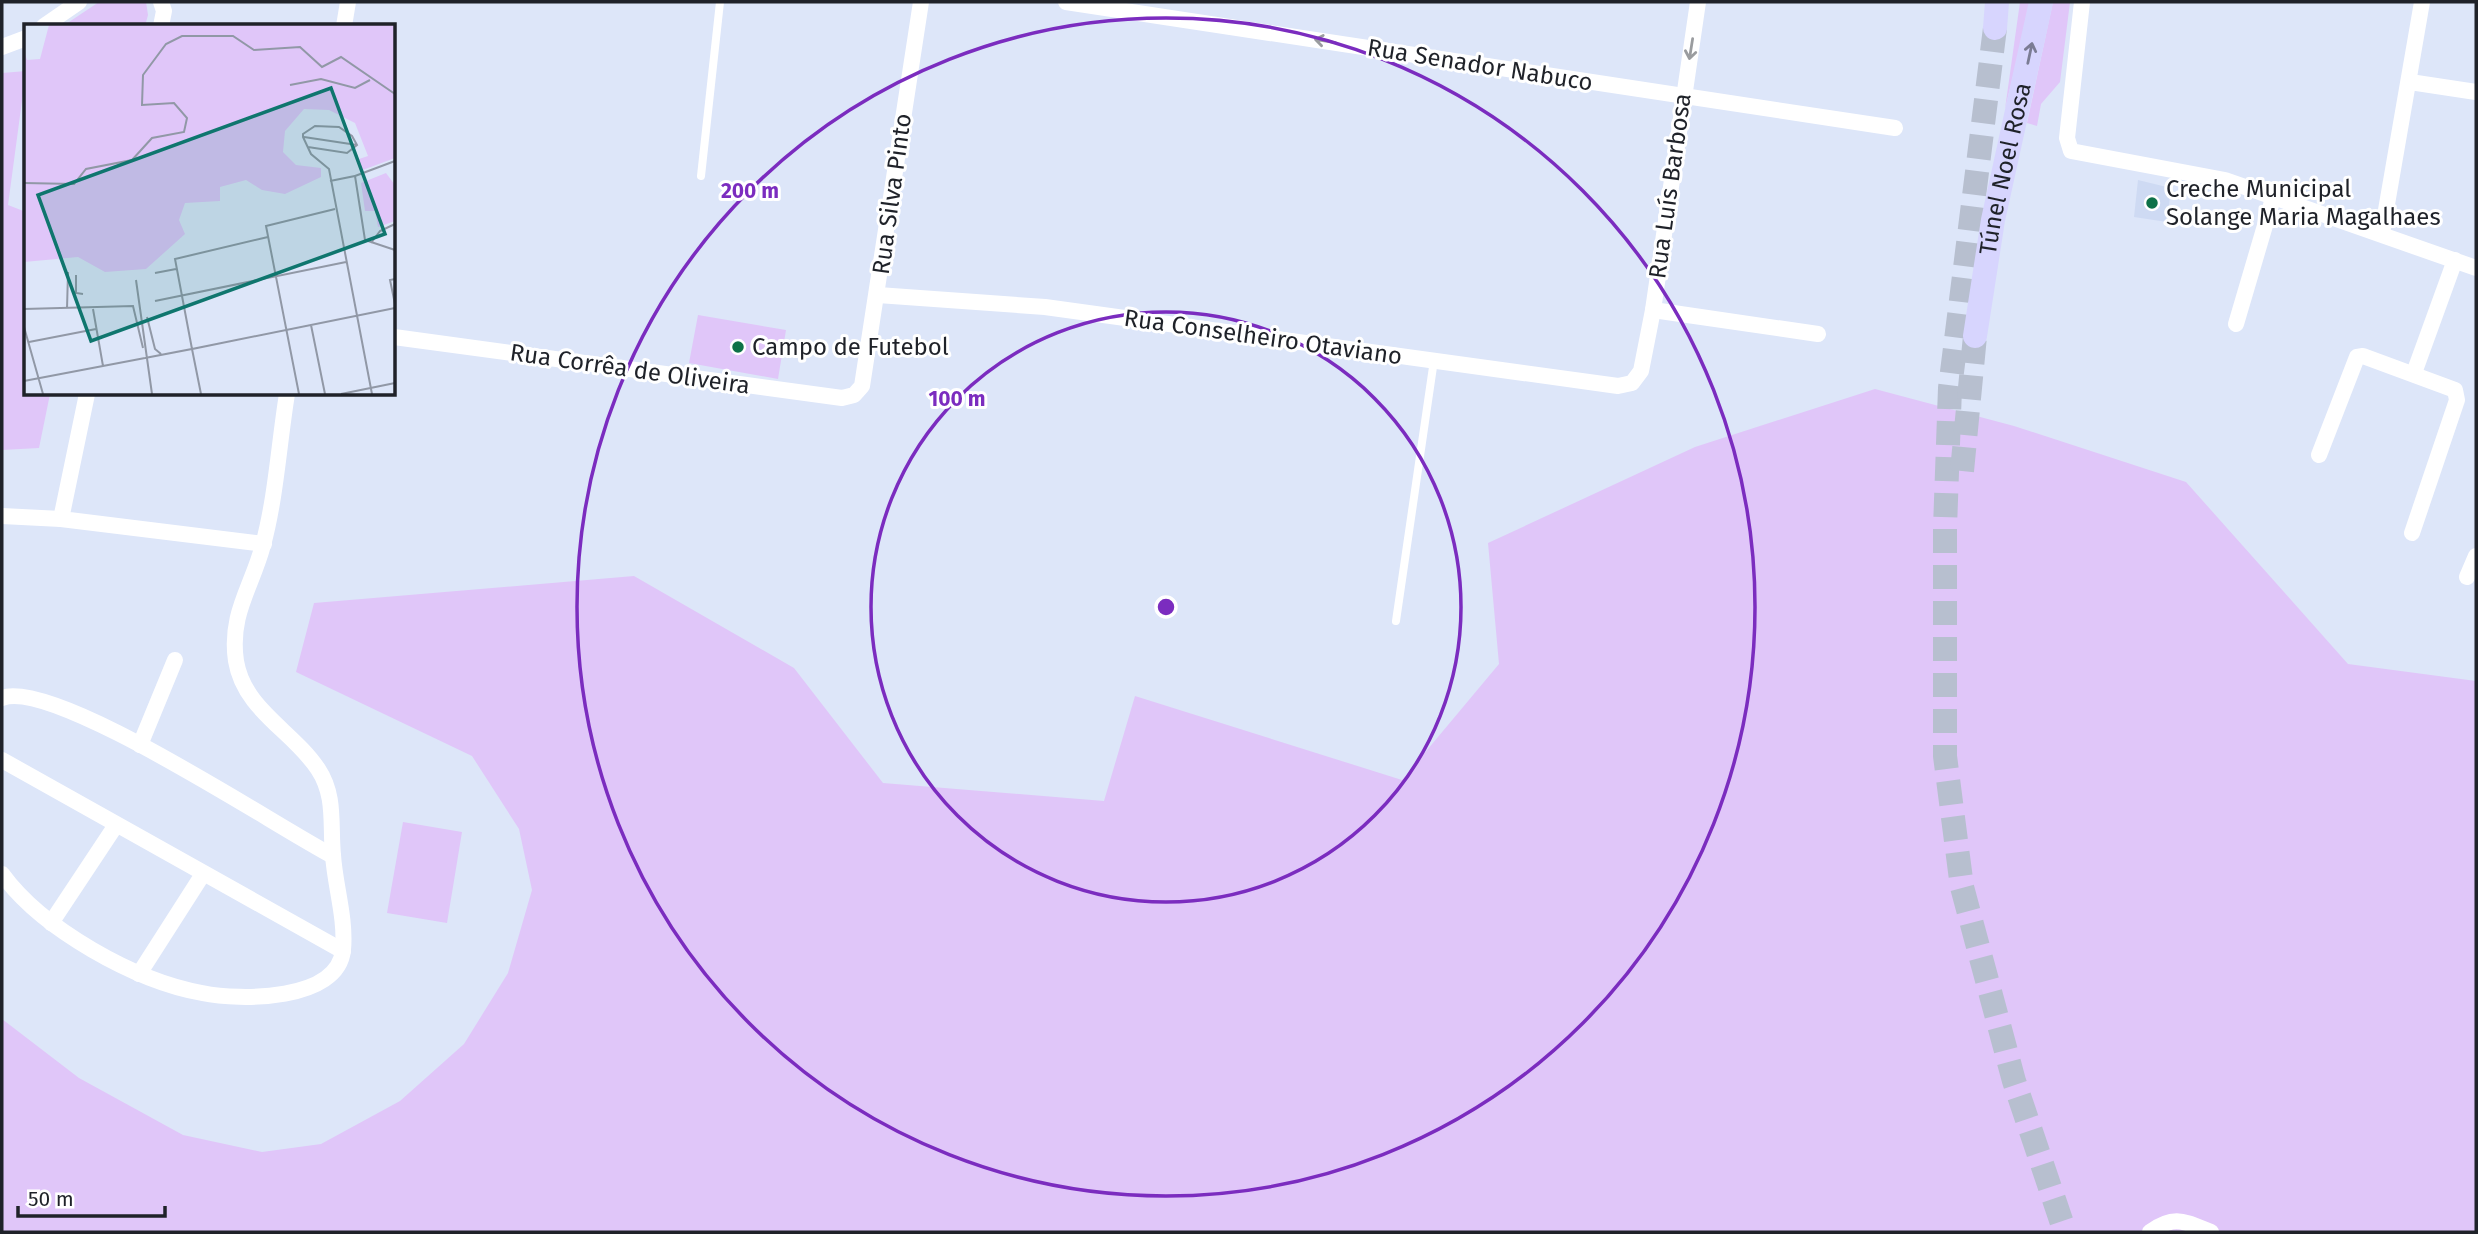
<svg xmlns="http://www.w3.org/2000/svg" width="2478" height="1234" font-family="'Fira Sans',sans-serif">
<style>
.built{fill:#cedaf3}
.green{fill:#e0c6f9}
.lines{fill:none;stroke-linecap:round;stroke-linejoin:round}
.primary-tunnel{stroke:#b7bfcf;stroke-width:24;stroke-dasharray:24 12;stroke-linecap:butt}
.lane{stroke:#fff;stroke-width:8}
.street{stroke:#fff;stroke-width:16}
.primary{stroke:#d7d5fe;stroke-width:24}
.oneway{stroke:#9a9c9f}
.oneway2{stroke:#7b7c94}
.ring{fill:none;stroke:#7b2cbf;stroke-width:3.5}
.poi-dot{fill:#0d7148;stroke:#fff;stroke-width:2.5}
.labels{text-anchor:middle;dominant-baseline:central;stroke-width:6;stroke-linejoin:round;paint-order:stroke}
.street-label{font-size:24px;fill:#1f2229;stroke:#fff}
.poi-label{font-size:24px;fill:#1f2229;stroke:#fff;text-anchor:start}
.inset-road{fill:none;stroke:#9198a6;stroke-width:2}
.view{fill:#0f766e;fill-opacity:0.15;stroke:#0f766e;stroke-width:3.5}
.inset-edge{fill:none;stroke:#1f2229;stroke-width:3.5}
.centre{fill:#7b2cbf;stroke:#fff;stroke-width:3.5}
.ring-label{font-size:21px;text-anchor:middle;font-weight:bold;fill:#7b2cbf;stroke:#fff;stroke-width:6;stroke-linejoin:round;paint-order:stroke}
</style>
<rect width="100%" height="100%" fill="#dde6f9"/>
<path class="built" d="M2138,180L2171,188L2167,222L2134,217Z"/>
<g class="green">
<path d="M99,2H146L148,15L145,26H63Z"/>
<path d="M2020,2H2031L2005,109Z"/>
<path d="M2053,2H2070L2060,82L2041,104L2037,126L2027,123Z"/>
<path d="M26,71L8,205L26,212V394H50L39,448L2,450V73Z"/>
<path d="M698,315L786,330L778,379L689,363Z"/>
<path d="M1875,389L2014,426L2186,482L2348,664L2476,681V1232H2V1019L79,1078L183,1135L262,1152L321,1144L400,1101L464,1044L508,973L532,890L519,829L472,756L296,672L314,603L634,576L794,668L883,783L1104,801L1135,696L1402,780L1499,664L1488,543L1695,447Z"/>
<path d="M403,822L462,832L447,923L387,913Z"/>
</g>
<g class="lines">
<g class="primary-tunnel">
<path d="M1995,28L1950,388L1945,528V756L1962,887L2014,1081L2065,1232"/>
<path d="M1962,471L1975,336"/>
</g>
<g class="lane">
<path d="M701,176L720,2"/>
<path d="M1396,621L1434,360"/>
</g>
<g class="street">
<path d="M161,2L164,11L161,26"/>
<path d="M1066,2L1895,128"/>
<path d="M2082,2L2067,138L2071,151L2225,180L2476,268"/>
<path d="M44,26L79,2"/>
<path d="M344,26L348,2"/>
<path d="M2,47L26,38"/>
<path d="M2410,82L2476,92"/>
<path d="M2382,233L2422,2"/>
<path d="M878,295L1045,307L1618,386L1632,383L1641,371L1653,310L1698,2"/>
<path d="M1653,310L1818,334"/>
<path d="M2236,324L2274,195"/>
<path d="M394,337L842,398L854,395L862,386L921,2"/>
<path d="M2414,373L2455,260"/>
<path d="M87,394L61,519L264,544"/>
<path d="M2319,455L2357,357L2363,356L2455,390L2457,400L2412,533"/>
<path d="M2,516L61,519"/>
<path d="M2467,577L2476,556"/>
<path d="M2,698C54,678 275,826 333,856"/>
<path d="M140,745L175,660"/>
<path d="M2,760L343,951"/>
<path d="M2,874C42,929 135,981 202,993C240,1001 338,1001 343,950C346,918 335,886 333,855C330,825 336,796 318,769C293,731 244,710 236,661C229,614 252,587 263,545C276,497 279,443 287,394"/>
<path d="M51,923L116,825"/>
<path d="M139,974L203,874"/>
<path d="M2150,1232C2175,1214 2185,1222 2211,1232"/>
</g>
<g class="primary">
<path d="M1995,28L1997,2"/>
<path id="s1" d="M1975,336L1993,220L2041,2"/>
</g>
</g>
<defs><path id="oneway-shaft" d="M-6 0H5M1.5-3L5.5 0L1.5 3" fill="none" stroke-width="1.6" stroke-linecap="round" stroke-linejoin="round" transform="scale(1.75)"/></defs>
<g class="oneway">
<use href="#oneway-shaft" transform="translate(1325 41) rotate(-171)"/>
<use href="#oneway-shaft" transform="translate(1691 49) rotate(99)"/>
</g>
<use class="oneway2" href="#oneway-shaft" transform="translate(2030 53) rotate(-78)"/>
<g class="ring">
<circle cx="1166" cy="607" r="295"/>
<circle cx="1166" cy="607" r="589"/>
</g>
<g class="poi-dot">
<circle cx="2152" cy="203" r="7"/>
<circle cx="738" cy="347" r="7"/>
</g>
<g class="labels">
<g class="street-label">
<text transform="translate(1480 65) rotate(9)">Rua Senador Nabuco</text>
<text stroke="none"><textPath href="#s1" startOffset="170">Túnel Noel Rosa</textPath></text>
<text transform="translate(1670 186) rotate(-82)">Rua Luís Barbosa</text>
<text transform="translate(892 194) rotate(-82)">Rua Silva Pinto</text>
<text transform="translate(1263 337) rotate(8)">Rua Conselheiro Otaviano</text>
<text transform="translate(630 369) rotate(8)">Rua Corrêa de Oliveira</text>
</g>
<g class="poi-label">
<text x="2166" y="189">Creche Municipal<tspan x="2166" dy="28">Solange Maria Magalhaes</tspan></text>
<text x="752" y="347">Campo de Futebol</text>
</g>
</g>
<g transform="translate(24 24)">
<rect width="371" height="371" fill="#dde6f9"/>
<path d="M25,1H371V134L336,147L335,135L344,132L331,99L305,86L280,85L261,107L259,128L272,141L297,144V153L261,170L238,166L222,156L196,163V177L161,179L155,196L161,210L122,245L81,248L54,233L0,238V27L3,36L16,35ZM362,149L371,161V197L354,203L351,187H341L337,159Z" fill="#e0c6f9"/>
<path class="inset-road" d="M266,61L297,55L331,64L346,56M280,113L333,121M284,123L323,129L333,121L328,112L315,103L291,102L279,110V113L287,130L305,145L348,370M331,152L371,137M306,157L331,152L341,216L371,226M0,159L50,160L62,145L108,136L128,114L160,108L163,94L150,79L118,81L119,51L142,20L158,12H209L230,26L276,23L298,43L317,33L371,70M244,213L151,235L168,325L371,284M347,219L356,207L371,200M131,249L152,245M52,251V269L59,270M371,255L366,256L371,280M112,256L128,370M131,277L322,238M0,285L109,282L119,324M43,285L44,248M69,285L79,342M123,293L131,325L137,330M287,301L301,370M0,303L19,370M5,318L72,305M121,334L168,325L177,370M0,357L121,334M275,370L242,202L311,185M317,370L371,359"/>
<path class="view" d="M307,64L361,210L67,317L14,171Z"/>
<rect width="371" height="371" class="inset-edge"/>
</g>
<circle cx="1166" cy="607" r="10" class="centre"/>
<g class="ring-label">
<text x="750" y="198">200 m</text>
<text x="957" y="406">100 m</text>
</g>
<rect width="2478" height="1234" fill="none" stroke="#1f2229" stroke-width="7"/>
<path d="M18 1206v10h147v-10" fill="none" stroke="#1f2229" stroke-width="3.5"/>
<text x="28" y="1206" font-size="21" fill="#1f2229" stroke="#ffffff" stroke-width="5" paint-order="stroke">50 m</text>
</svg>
